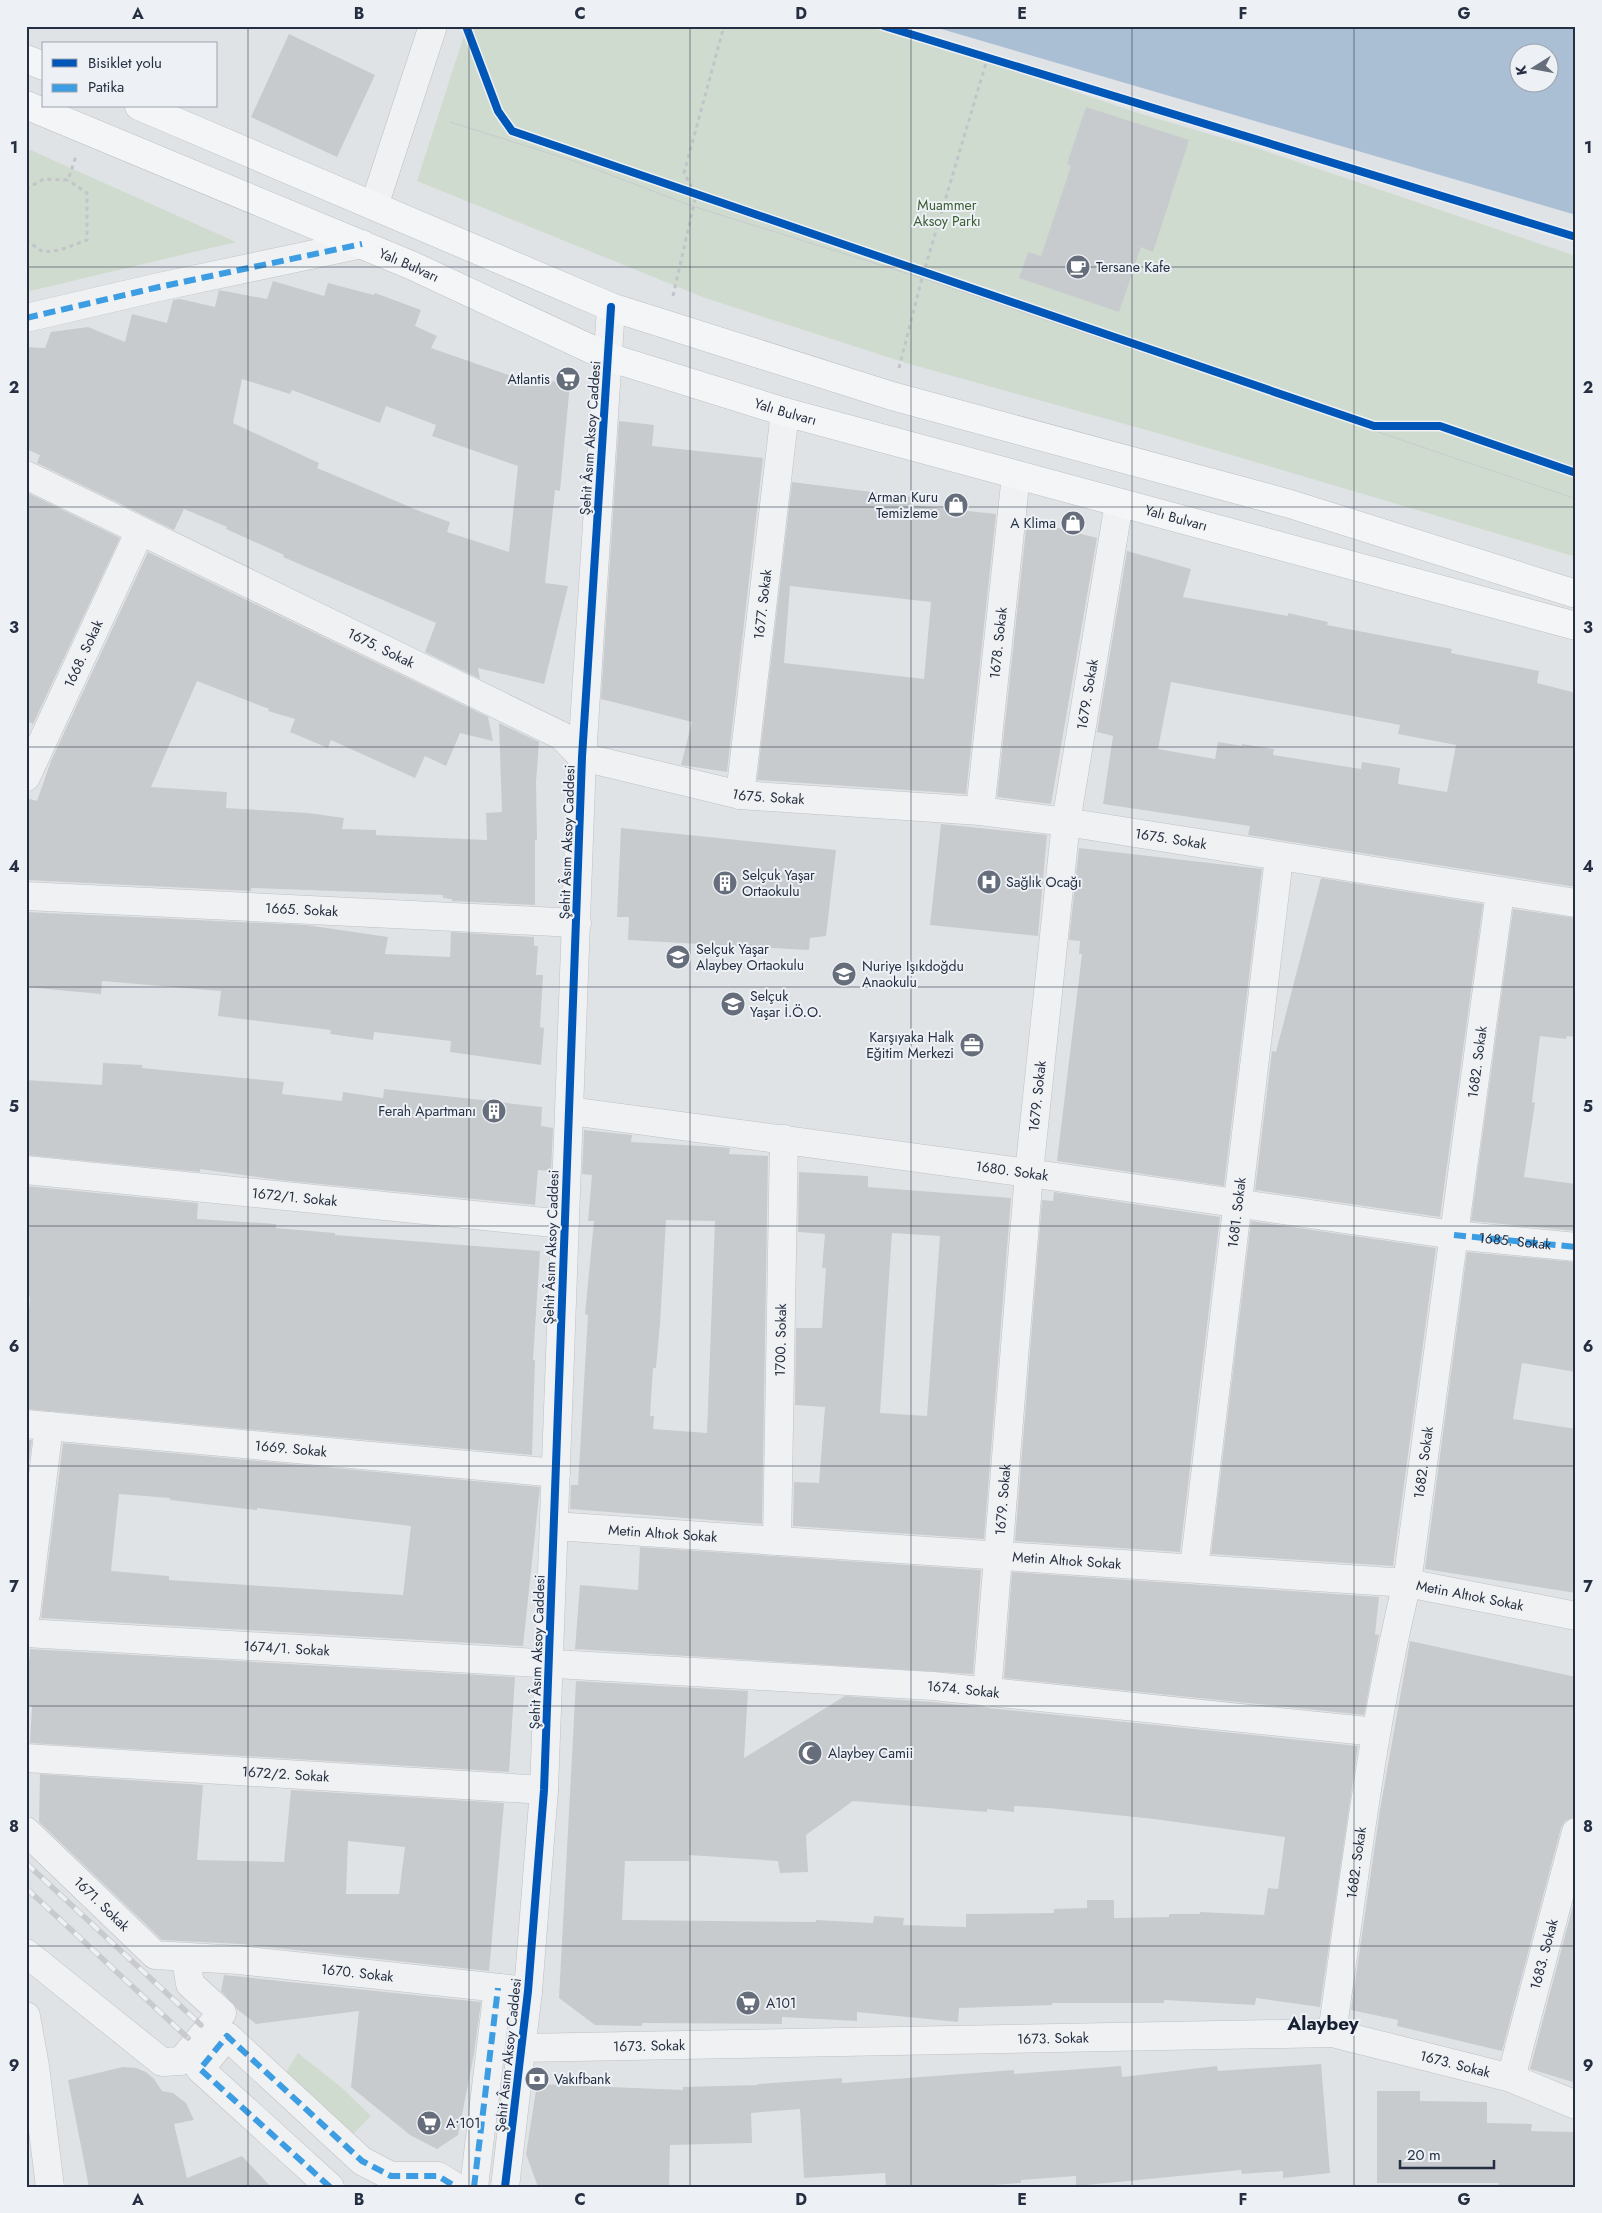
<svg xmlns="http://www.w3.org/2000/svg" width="1602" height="2213" font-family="Jost,sans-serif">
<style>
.green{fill:#d0dbcf}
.water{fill:#abbfd4;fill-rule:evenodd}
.building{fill:#c8cbce;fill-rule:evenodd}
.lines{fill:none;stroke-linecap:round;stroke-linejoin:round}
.minor-casing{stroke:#bec1c4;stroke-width:29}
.major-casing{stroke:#bcc0c4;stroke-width:29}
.path{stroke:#c2c4c9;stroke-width:3;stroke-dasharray:4 4;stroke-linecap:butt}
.minor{stroke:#eff1f3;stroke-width:28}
.major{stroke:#f4f5f6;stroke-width:28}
.tram{stroke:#c8cace;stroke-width:1}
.rail-casing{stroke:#c8cace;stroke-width:5.5}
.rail{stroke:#edf1f6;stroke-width:4;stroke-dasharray:11;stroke-linecap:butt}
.quiet{stroke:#3c9de3;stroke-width:6;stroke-dasharray:12 6;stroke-linecap:butt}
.cycleway-casing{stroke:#edf1f6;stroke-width:11}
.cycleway{stroke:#0057b8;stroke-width:8}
.grid{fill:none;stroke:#252f41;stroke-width:1;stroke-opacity:0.55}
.labels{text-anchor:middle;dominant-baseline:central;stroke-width:4;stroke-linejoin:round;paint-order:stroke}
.park-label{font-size:14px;fill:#3a5e31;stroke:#edf1f6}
.street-label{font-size:14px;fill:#252f41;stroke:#edf1f6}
.poi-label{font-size:14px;fill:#252f41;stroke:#edf1f6;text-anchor:start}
.district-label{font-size:19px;font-weight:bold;fill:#172031;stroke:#edf1f6}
.neatline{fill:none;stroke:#252f41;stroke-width:2}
.grid-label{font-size:16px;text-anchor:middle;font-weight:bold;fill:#252f41}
</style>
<rect width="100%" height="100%" fill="#e0e3e6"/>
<g class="green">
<path d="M467,26H867L1006,68L1135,112L1260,149L1576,256V557L1157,433L906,363L705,298L417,181Z"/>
<path d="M26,148L236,242L26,292Z"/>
<path d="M298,2053L342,2088L371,2116L351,2136L281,2081Z"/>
</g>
<path class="water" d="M931,26H1576V215ZM1520,52H1550V82H1520Z"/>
<g class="building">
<path d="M289,34L375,75L337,157L251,117Z"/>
<path d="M1086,107L1189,140L1153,252L1141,247L1119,312L1019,278L1028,252L1041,256L1071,166L1067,164Z"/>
<path d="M273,281L324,296L328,283L374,295L375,293L421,310L415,326L437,336L431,348L517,378L570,383L560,491L555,490L545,583L568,586L544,684L478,668L480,679L425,652L436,623L283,557L284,555L226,529L227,527L184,509L174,530L37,463L40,455L26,449V347L45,348L51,332L88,327L125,342L132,314L167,323L173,300L180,299L215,307L219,290L267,299ZM242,379L290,394L292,390L380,423L386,406L436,425L432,436L518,466L509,552L447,532L450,522L422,512L317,468L319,463L233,423Z"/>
<path d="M619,421L654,425L652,446L763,458L727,772L681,765L692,722L601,699Z"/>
<path d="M792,482L912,497V505L996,514L966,794L757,780ZM790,586L931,602L924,679L784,663Z"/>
<path d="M26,492L120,538L33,724L26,720Z"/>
<path d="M1027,520L1097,538L1051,804L997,797Z"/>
<path d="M1127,551L1191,569L1183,597L1288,616V613L1328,622L1327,625L1452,649L1451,653L1539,671L1537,683L1576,693V887L1248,835L1250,826L1103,804L1113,736L1097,732ZM1171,682L1400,725L1398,734L1456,745L1447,792L1398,784L1400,768L1362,762L1361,769L1273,755L1274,749L1242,744V746L1218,742L1215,759L1158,749Z"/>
<path d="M148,552L488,717L493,741L460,733L446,766L425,756L415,778L331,740L328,748L290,732L295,719L268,711L269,709L197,681L151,787L227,792L226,808L308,813L344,818L342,829L376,830V835L487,840L486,813L502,812L499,723L539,742L536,782L537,840H535V905L452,901V899L443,898V895L251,888V891L26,880V798L37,801L51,761Z"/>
<path d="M941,824L1047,835L1038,936L930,925Z"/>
<path d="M621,828L836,850L826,936L810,938L809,950L628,940L629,917H617Z"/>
<path d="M1079,848L1262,869L1224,1186L1057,1161L1082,954H1079L1080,941L1069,940Z"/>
<path d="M1321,878L1483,904L1440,1217L1255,1190L1272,1051L1276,1052Z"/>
<path d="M1513,909L1576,918V1037L1567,1036L1566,1039L1540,1036L1532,1102L1535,1103L1524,1177L1576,1184V1231L1471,1221Z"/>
<path d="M26,912L306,925L388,937L385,954L450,957L451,932L534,937V946H538L536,975H543L540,1027L544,1028L541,1065L450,1052L451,1041L374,1032L373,1040L330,1034L331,1030L218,1016L221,991L102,981L101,994L26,987Z"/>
<path d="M103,1063L142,1065V1068L284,1082L282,1094L342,1101L343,1092L383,1098L384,1089L542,1107L541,1126L553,1128L551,1171L538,1170L535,1205L279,1180L200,1169V1172L26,1155V1080L102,1085Z"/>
<path d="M584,1130L632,1135L631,1142L718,1147L730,1148L729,1154L768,1156L762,1524L570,1509L571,1485H578L588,1315L585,1314L594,1221H588L592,1175L582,1174ZM666,1220L715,1221L707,1433L653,1429L654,1416H650L653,1368H656L660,1324Z"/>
<path d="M799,1172L868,1176V1187L1011,1198L984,1539L793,1526L794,1482L819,1483L825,1407L795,1405L796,1328H822L826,1268H822L825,1234L798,1232ZM892,1233L940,1236L927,1416L880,1413Z"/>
<path d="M26,1186L198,1203L197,1219L276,1224V1228L335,1233V1235L540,1251L533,1360H535L532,1455L26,1409V1351L30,1297L26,1296Z"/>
<path d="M1054,1192L1220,1217L1180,1552L1015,1541L1042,1200L1053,1201Z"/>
<path d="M1251,1221L1436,1248L1393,1566L1211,1554Z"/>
<path d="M1467,1252L1576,1262V1372L1522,1363L1513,1419L1576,1429V1593L1425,1569Z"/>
<path d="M26,1440H32L26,1483Z"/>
<path d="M63,1443L540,1487L523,1646L41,1618ZM119,1494L170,1498V1500L257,1510V1508L411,1526L403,1595L169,1580V1576L111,1571Z"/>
<path d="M640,1547L981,1570L973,1674L575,1649L580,1585L638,1590Z"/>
<path d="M1012,1572L1379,1597L1375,1634L1379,1635L1364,1715L1004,1678Z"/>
<path d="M1410,1641L1576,1677V1817L1565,1821L1561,1828L1502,2051L1397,2026L1398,2020L1351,2010L1380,1810Z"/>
<path d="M30,1649L515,1677L509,1772L30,1743L32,1706L26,1705Z"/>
<path d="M576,1681L748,1691L744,1758L845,1696L932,1702L1358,1746L1320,2007L1256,1998L1255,2005L1164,2000V2003H1052V2005L959,2008L958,2022L857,2012V2021L782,2017V2024L642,2023V2026L595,2025L559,1998ZM853,1801L987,1812V1809L1014,1812V1806L1048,1808L1154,1819L1285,1837L1278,1889L1268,1888L1264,1915L1200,1912V1914H1169V1917L1114,1918V1900H1087V1908L1054,1909V1913L966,1914V1927L903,1925L904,1918L874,1916L873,1923L816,1920V1922L622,1920L625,1861H689V1855L778,1861L780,1873L808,1872L806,1835Z"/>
<path d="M40,1774L203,1785L197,1860L284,1862L291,1790L504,1803L489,1971L241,1944L162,1940L39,1822ZM348,1841L405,1847L399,1894H346Z"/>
<path d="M1576,1894V2083L1530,2069Z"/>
<path d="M224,1975L481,2002L474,2054L458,2135L437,2149L410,2135L351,2087L359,2011L256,2024L237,2009L221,1991Z"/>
<path d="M1321,2064L1330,2173L1283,2178V2171L1242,2174L1241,2170L1076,2186V2176L1021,2180V2183L961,2187H886L885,2173L804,2178L800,2109L751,2113L752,2143L670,2145L669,2187H538L526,2154L537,2084L683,2090V2087L758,2085V2084L842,2078V2083L1014,2070V2074L1121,2066L1122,2077L1217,2066L1218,2071Z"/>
<path d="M123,2067L136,2068L146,2072L154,2079L162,2091L173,2093L186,2103L194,2120L174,2124L187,2178L242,2156L271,2187H89L68,2080Z"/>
<path d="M1377,2091H1420V2101L1487,2102V2123L1532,2124L1531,2131L1576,2132V2187H1498L1499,2183H1377Z"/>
</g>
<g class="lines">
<defs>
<g id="minor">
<path d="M374,206L433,26"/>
<path d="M26,318L159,287L362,244"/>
<path id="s1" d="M26,475L562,736L582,757L740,795L980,811L1066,822L1576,903"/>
<path id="s2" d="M26,777L140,531"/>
<path id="s3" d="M740,795L785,412"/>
<path id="s4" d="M980,811L1016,475"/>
<path id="s5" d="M26,896L577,923"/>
<path id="s6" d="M570,1111L1029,1173L1454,1235L1576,1247"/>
<path id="s7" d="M26,1170L564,1224"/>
<path id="s8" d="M26,1424L556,1473"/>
<path id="s9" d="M554,1526L1407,1583L1576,1616"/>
<path id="s10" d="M777,1541L784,1139"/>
<path id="s11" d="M1194,1568L1279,858"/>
<path d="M26,1614L49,1426"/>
<path id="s12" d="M26,1633L933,1686L1376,1732"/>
<path id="s13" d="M987,1693L1029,1173L1066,822L1119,503"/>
<path id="s14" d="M26,1758L544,1790"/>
<path id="s15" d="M26,1831L155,1955L239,1960L528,1991"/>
<path d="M26,1953L162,2062L181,2061L222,2013L190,1984L186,1959"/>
<path d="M26,2016L35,2066L50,2187"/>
<path id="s16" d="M1332,2033C1354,1883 1371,1731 1407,1583L1500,892"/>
<path id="s17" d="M521,2048L1332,2033L1511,2078L1576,2105"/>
<path id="s18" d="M1511,2078L1576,1832"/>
<path d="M330,2187L200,2069L227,2036L362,2161L391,2176H438L456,2187"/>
<path d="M474,2187L498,1988"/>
<path d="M505,2187L528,1991L544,1790L582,757L611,307"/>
</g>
<g id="major">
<path d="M26,59L44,66"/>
<path id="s19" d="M26,105L413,266L608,357L785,412L1576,626"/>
<path d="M139,106L611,307L892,396L1290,504L1576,594"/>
</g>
</defs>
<use href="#minor" class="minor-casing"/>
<use href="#major" class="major-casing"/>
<g class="path">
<path d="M884,26L1576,237"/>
<path d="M26,189L44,179L68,180L76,156"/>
<path d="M26,240L43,252L60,250L87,240V193L68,180"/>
<path d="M673,296L696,195L684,173L724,26"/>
<path d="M899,368L922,278L988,56"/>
</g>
<use href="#minor" class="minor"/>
<use href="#major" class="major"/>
<path class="tram" d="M450,122L574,161L692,206L922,278L1576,499"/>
<defs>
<g id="rail">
<path d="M26,1863L201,2025"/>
<path d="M26,1888L188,2038"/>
</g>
</defs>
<use href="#rail" class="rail-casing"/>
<use href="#rail" class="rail"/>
<g class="quiet">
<path d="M26,318L159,287L362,244"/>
<path d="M1454,1235L1576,1247"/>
<path d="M330,2187L200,2069L227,2036L362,2161L391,2176H438L456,2187"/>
<path d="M474,2187L498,1988"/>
</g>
<defs>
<g id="cycleway">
<path d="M466,26L498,111L512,131L1374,426H1440L1576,473"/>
<path d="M884,26L1576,237"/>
<path d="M505,2187L528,1991L544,1790L582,757L611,307"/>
</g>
</defs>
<use href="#cycleway" class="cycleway-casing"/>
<use href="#cycleway" class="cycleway"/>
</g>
<path class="grid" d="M248,26V2187M469,26V2187M690,26V2187M911,26V2187M1132,26V2187M1354,26V2187M26,267H1576M26,507H1576M26,747H1576M26,987H1576M26,1226H1576M26,1466H1576M26,1706H1576M26,1946H1576"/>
<defs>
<symbol id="cafe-disc" viewBox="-11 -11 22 22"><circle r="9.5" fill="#666e7b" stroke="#edf1f6"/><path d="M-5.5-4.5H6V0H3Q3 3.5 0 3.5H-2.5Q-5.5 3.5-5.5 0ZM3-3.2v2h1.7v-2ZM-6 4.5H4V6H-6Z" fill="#fff"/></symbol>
<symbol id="supermarket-disc" viewBox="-11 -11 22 22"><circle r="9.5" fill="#666e7b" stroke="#edf1f6"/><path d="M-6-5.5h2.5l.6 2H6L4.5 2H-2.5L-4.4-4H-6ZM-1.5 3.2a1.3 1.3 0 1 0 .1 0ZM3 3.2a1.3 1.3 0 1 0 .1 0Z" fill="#fff"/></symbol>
<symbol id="shop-disc" viewBox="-11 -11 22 22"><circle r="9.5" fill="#666e7b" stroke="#edf1f6"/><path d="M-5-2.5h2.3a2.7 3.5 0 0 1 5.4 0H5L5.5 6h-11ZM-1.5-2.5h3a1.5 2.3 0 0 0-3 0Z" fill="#fff"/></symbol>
<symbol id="hospital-disc" viewBox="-11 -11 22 22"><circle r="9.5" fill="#666e7b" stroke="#edf1f6"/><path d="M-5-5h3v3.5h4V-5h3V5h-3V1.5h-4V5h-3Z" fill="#fff"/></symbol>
<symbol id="building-disc" viewBox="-11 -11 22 22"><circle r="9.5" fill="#666e7b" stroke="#edf1f6"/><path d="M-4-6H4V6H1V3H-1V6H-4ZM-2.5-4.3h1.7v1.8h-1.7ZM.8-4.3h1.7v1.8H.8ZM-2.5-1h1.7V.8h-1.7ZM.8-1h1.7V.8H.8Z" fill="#fff"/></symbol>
<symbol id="school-disc" viewBox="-11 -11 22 22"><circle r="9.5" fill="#666e7b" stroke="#edf1f6"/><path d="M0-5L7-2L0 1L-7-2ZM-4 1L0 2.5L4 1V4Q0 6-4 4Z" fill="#fff"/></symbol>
<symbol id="office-disc" viewBox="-11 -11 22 22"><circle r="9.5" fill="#666e7b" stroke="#edf1f6"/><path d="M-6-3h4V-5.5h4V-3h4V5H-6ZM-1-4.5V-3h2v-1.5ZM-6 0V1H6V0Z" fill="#fff"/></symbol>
<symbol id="mosque-disc" viewBox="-11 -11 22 22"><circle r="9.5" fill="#666e7b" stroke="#edf1f6"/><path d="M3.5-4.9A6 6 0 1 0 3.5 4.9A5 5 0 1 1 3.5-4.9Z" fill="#fff"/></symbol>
<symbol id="bank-disc" viewBox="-11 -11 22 22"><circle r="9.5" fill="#666e7b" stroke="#edf1f6"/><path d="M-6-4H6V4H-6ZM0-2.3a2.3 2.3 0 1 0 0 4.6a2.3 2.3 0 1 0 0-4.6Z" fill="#fff"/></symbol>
</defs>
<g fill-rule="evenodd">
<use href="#cafe-disc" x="1064" y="253" width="28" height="28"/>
<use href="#supermarket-disc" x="554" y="365" width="28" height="28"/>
<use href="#shop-disc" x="942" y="491" width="28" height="28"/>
<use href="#shop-disc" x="1059" y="509" width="28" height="28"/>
<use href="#hospital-disc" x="975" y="868" width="28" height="28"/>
<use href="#building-disc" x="711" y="869" width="28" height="28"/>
<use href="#school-disc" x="664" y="943" width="28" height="28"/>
<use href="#school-disc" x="830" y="960" width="28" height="28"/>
<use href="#school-disc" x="719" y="990" width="28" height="28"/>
<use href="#office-disc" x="958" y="1031" width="28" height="28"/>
<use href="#building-disc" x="480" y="1097" width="28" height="28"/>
<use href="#mosque-disc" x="796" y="1739" width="28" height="28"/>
<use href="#supermarket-disc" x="734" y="1989" width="28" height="28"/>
<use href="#bank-disc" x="523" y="2065" width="28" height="28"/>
<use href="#supermarket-disc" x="415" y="2109" width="28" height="28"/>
</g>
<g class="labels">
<g class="park-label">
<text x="947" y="205">Muammer<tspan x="947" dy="16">Aksoy Parkı</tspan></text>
</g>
<g class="street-label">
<text stroke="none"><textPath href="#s19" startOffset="415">Yalı Bulvarı</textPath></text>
<text stroke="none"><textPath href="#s19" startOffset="820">Yalı Bulvarı</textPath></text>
<text transform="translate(590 438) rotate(-86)">Şehit Âsım Aksoy Caddesi</text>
<text stroke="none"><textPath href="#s19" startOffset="1225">Yalı Bulvarı</textPath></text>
<text stroke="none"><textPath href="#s3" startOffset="192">1677. Sokak</textPath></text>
<text stroke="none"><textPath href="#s4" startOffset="169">1678. Sokak</textPath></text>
<text stroke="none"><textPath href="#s1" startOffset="395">1675. Sokak</textPath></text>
<text stroke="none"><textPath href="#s2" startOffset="136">1668. Sokak</textPath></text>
<text stroke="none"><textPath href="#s13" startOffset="1004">1679. Sokak</textPath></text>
<text stroke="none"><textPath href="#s1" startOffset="816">1675. Sokak</textPath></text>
<text stroke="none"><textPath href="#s1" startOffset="1221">1675. Sokak</textPath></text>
<text transform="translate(567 842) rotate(-88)">Şehit Âsım Aksoy Caddesi</text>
<text stroke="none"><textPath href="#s5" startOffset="276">1665. Sokak</textPath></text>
<text stroke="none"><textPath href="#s16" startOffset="982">1682. Sokak</textPath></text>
<text stroke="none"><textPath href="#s13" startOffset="599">1679. Sokak</textPath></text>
<text stroke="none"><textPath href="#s6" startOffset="446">1680. Sokak</textPath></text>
<text stroke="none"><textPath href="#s7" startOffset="270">1672/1. Sokak</textPath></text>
<text stroke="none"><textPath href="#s11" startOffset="358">1681. Sokak</textPath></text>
<text stroke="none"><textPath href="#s6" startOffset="954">1685. Sokak</textPath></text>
<text transform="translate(551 1247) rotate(-88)">Şehit Âsım Aksoy Caddesi</text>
<text stroke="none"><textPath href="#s10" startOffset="201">1700. Sokak</textPath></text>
<text stroke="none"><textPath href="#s8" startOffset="266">1669. Sokak</textPath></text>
<text stroke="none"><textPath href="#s16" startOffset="578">1682. Sokak</textPath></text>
<text stroke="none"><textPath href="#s13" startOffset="194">1679. Sokak</textPath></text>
<text stroke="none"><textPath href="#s9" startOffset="109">Metin Altıok Sokak</textPath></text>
<text stroke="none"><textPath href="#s9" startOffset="514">Metin Altıok Sokak</textPath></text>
<text stroke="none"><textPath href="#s9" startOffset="919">Metin Altıok Sokak</textPath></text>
<text stroke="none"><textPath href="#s12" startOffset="261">1674/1. Sokak</textPath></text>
<text transform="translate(537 1652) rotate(-88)">Şehit Âsım Aksoy Caddesi</text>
<text stroke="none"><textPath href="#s12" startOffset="939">1674. Sokak</textPath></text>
<text stroke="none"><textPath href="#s14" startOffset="260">1672/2. Sokak</textPath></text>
<text stroke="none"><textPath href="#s16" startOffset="172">1682. Sokak</textPath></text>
<text stroke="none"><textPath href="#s15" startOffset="105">1671. Sokak</textPath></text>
<text stroke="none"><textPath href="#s18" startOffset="128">1683. Sokak</textPath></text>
<text stroke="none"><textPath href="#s15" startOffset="382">1670. Sokak</textPath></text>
<text stroke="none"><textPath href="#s17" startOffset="532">1673. Sokak</textPath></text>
<text stroke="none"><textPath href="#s17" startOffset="128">1673. Sokak</textPath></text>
<text transform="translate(508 2055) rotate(-84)">Şehit Âsım Aksoy Caddesi</text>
<text stroke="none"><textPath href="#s17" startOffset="938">1673. Sokak</textPath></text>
</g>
<g class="poi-label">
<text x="1096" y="267">Tersane Kafe</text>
<text x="550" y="379" text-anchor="end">Atlantis</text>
<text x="938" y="497" text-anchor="end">Arman Kuru<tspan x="938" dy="16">Temizleme</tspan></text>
<text x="1056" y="523" text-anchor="end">A Klima</text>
<text x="742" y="875">Selçuk Yaşar<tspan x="742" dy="16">Ortaokulu</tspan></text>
<text x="1006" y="882">Sağlık Ocağı</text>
<text x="696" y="949">Selçuk Yaşar<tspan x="696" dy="16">Alaybey Ortaokulu</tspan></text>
<text x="862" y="966">Nuriye Işıkdoğdu<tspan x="862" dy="16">Anaokulu</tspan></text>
<text x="750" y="996">Selçuk<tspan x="750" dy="16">Yaşar İ.Ö.O.</tspan></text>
<text x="954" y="1037" text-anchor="end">Karşıyaka Halk<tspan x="954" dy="16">Eğitim Merkezi</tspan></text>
<text x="476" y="1111" text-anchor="end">Ferah Apartmanı</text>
<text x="828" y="1753">Alaybey Camii</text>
<text x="766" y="2003">A101</text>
<text x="554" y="2079">Vakıfbank</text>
<text x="446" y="2123">A•101</text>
</g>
<g class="district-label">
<text x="1323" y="2023">Alaybey</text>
</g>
</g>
<rect width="1602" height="2213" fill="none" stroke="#edf1f6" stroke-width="55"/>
<rect x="42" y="42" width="175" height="65" fill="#edf1f6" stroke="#9da3ae"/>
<rect x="52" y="59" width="25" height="8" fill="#0057b8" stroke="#9da3ae"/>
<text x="88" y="68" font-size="15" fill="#252f41">Bisiklet yolu</text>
<rect x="52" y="84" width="25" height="8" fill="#3c9de3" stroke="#9da3ae"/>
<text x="88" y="92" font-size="15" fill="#252f41">Patika</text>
<g transform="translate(1534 68) rotate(259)"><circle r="24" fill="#edf1f6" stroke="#9da3ae"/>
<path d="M0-4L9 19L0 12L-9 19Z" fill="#666e7b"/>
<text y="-8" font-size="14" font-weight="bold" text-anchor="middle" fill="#252f41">K</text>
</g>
<path d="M1400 2160v8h94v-8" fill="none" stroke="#252f41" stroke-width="2.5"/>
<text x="1407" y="2160" font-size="15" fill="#252f41" stroke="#edf1f6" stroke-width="4" paint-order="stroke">20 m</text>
<rect x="28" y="28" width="1546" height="2158" class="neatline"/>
<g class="grid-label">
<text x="138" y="19">A</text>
<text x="359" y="19">B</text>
<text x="580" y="19">C</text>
<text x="801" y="19">D</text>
<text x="1022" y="19">E</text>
<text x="1243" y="19">F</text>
<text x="1464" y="19">G</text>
<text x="14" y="153">1</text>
<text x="1588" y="153">1</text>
<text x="14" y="393">2</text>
<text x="1588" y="393">2</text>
<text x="14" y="633">3</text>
<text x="1588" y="633">3</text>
<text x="14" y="872">4</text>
<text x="1588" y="872">4</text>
<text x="14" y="1112">5</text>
<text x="1588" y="1112">5</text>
<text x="14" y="1352">6</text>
<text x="1588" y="1352">6</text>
<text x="14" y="1592">7</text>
<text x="1588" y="1592">7</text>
<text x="14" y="1832">8</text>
<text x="1588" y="1832">8</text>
<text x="14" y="2071">9</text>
<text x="1588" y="2071">9</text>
<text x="138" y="2205">A</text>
<text x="359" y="2205">B</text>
<text x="580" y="2205">C</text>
<text x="801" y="2205">D</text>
<text x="1022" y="2205">E</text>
<text x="1243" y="2205">F</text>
<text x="1464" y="2205">G</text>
</g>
</svg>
